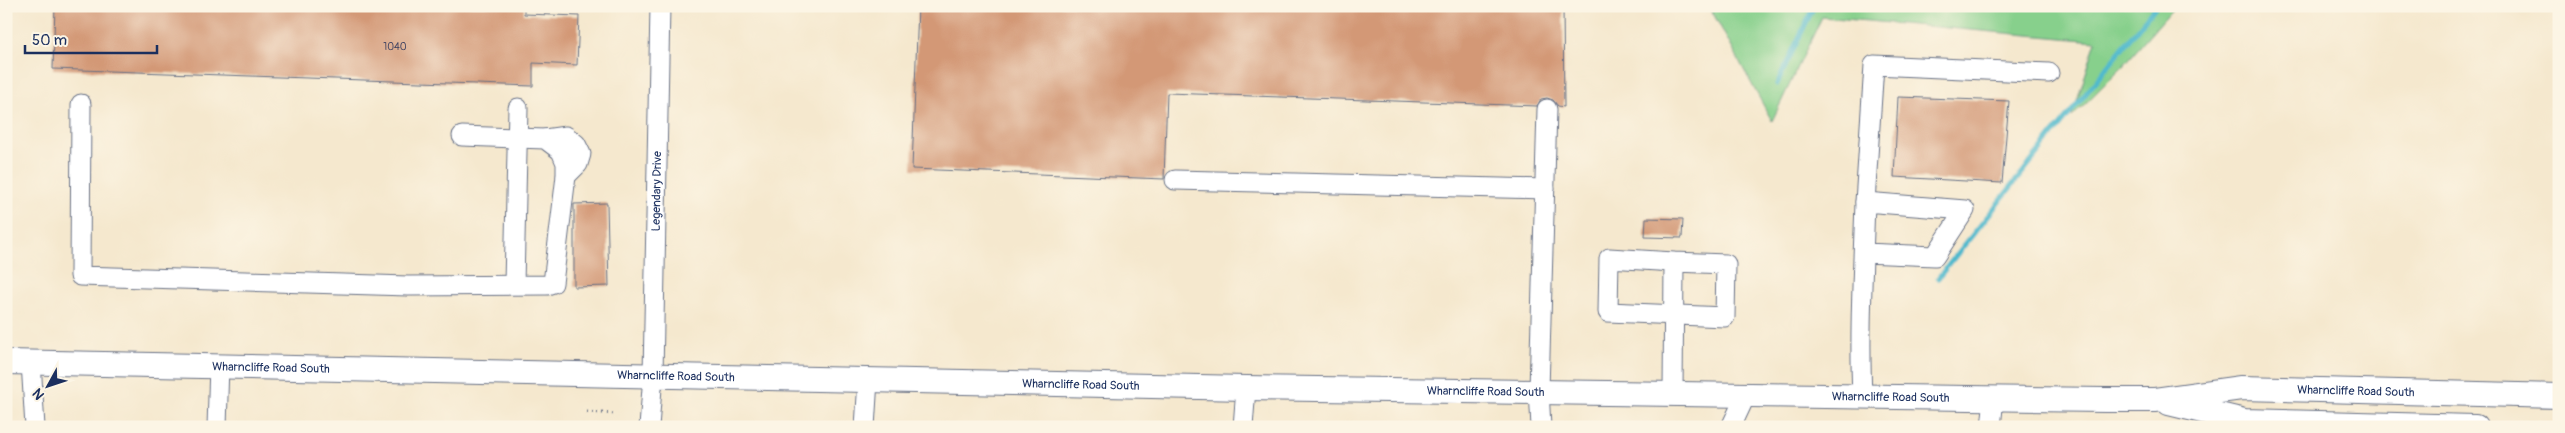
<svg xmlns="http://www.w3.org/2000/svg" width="2565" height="433" font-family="Pangolin,sans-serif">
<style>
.green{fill:#87d08c;stroke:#518075}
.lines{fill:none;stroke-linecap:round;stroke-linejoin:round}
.stream{stroke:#50b9cd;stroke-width:5}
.building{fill:#d39876}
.minor-casing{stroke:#677085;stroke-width:21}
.major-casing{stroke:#677085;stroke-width:26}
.path{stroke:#677085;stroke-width:3;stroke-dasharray:1 4;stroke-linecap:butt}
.minor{stroke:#fff;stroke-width:19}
.major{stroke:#fff;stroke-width:24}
.labels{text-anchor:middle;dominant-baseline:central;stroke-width:4;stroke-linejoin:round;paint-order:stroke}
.number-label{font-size:10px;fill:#494964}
.street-label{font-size:12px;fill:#1b2f5e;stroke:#fcf5e5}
</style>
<rect width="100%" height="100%" fill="#fcf5e5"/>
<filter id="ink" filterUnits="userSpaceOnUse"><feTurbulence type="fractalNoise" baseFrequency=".02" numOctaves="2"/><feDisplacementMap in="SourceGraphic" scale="10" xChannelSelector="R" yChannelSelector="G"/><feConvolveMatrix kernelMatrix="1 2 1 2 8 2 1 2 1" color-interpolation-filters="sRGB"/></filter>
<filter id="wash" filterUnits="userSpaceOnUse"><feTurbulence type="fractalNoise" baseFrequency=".0096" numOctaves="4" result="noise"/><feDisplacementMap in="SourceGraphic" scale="20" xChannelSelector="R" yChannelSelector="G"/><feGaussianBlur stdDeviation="1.12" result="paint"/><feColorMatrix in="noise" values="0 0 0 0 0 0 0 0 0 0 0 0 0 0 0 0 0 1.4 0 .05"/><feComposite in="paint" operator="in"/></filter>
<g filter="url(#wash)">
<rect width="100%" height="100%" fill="#f5e8ce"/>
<path class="green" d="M1709,6H2175L2123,66L2072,117L2096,41L1822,17L1772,121Z"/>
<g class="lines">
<g class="stream">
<path d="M1777,84L1814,6"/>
<path d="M1938,278L2156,6"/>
</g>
</g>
<g id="blocks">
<g class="building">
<path d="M55,6H524V14L579,16L577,65L533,63V86L53,69Z"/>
<path d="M918,6H1563L1564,107L1558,106L1553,100L1547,98L1541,99L1537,106L1167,93L1164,179L912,169Z"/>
<path d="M1898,97L2009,101L2002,183L1894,177Z"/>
<path d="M607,203L609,286L574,287V204Z"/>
<path d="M1646,218L1683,219L1682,238L1645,237Z"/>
</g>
</g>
</g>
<g filter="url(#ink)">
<use href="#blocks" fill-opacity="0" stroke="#677085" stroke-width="1"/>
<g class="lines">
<defs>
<g id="minor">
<path d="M81,104L80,276L408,286L547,285L553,283L566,176V163L561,151L545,139L462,136"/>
<path d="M545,139L566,136L576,144L581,154L578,164L566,176"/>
<path d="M1175,180L1545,189"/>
<path d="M1865,202L1874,65L2049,73"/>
<path d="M514,284L518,108"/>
<path d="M31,362L35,427"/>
<path d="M1673,392L1674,262L1609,258L1608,312L1725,317L1726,264L1674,262"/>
<path d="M1862,395C1859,331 1863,267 1865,202L1965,210L1935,256L1864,253"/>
<path d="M217,427L219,365"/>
<path id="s1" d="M649,427L653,375L660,6"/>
<path d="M865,427L868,380"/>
<path d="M1243,427L1246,388"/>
<path d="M1541,427L1539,390L1547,109"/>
<path d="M1731,427L1746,395"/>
<path d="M1991,427L1994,398"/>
</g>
<g id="major">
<path id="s2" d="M6,362L1246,388L2105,400H2155L2241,388L2559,396"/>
<path d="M2169,403L2244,421L2475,427"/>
</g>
</defs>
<use href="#minor" class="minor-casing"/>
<use href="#major" class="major-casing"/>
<path class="path" d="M587,412L615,414"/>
<use href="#minor" class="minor"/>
<use href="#major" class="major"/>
</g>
</g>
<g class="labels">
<g class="number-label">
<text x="395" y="47">1040</text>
</g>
<g class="street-label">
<text stroke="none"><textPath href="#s1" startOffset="236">Legendary Drive</textPath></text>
<text stroke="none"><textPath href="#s2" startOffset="265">Wharncliffe Road South</textPath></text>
<text stroke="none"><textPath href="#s2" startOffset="670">Wharncliffe Road South</textPath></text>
<text stroke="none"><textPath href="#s2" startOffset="1075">Wharncliffe Road South</textPath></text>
<text stroke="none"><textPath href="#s2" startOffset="1480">Wharncliffe Road South</textPath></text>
<text stroke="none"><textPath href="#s2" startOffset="2351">Wharncliffe Road South</textPath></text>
<text stroke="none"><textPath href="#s2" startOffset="1885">Wharncliffe Road South</textPath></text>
</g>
</g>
<rect width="2565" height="433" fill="none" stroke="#fcf5e5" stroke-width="25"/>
<g transform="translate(48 386) rotate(230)" stroke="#fcf5e5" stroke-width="4" paint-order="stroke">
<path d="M0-4L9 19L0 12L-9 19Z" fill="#1b2f5e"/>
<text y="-8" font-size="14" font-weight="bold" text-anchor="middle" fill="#1b2f5e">N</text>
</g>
<path d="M25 45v8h132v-8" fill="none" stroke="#1b2f5e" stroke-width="2.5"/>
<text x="32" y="45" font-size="15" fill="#1b2f5e" stroke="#fcf5e5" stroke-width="4" paint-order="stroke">50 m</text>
</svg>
